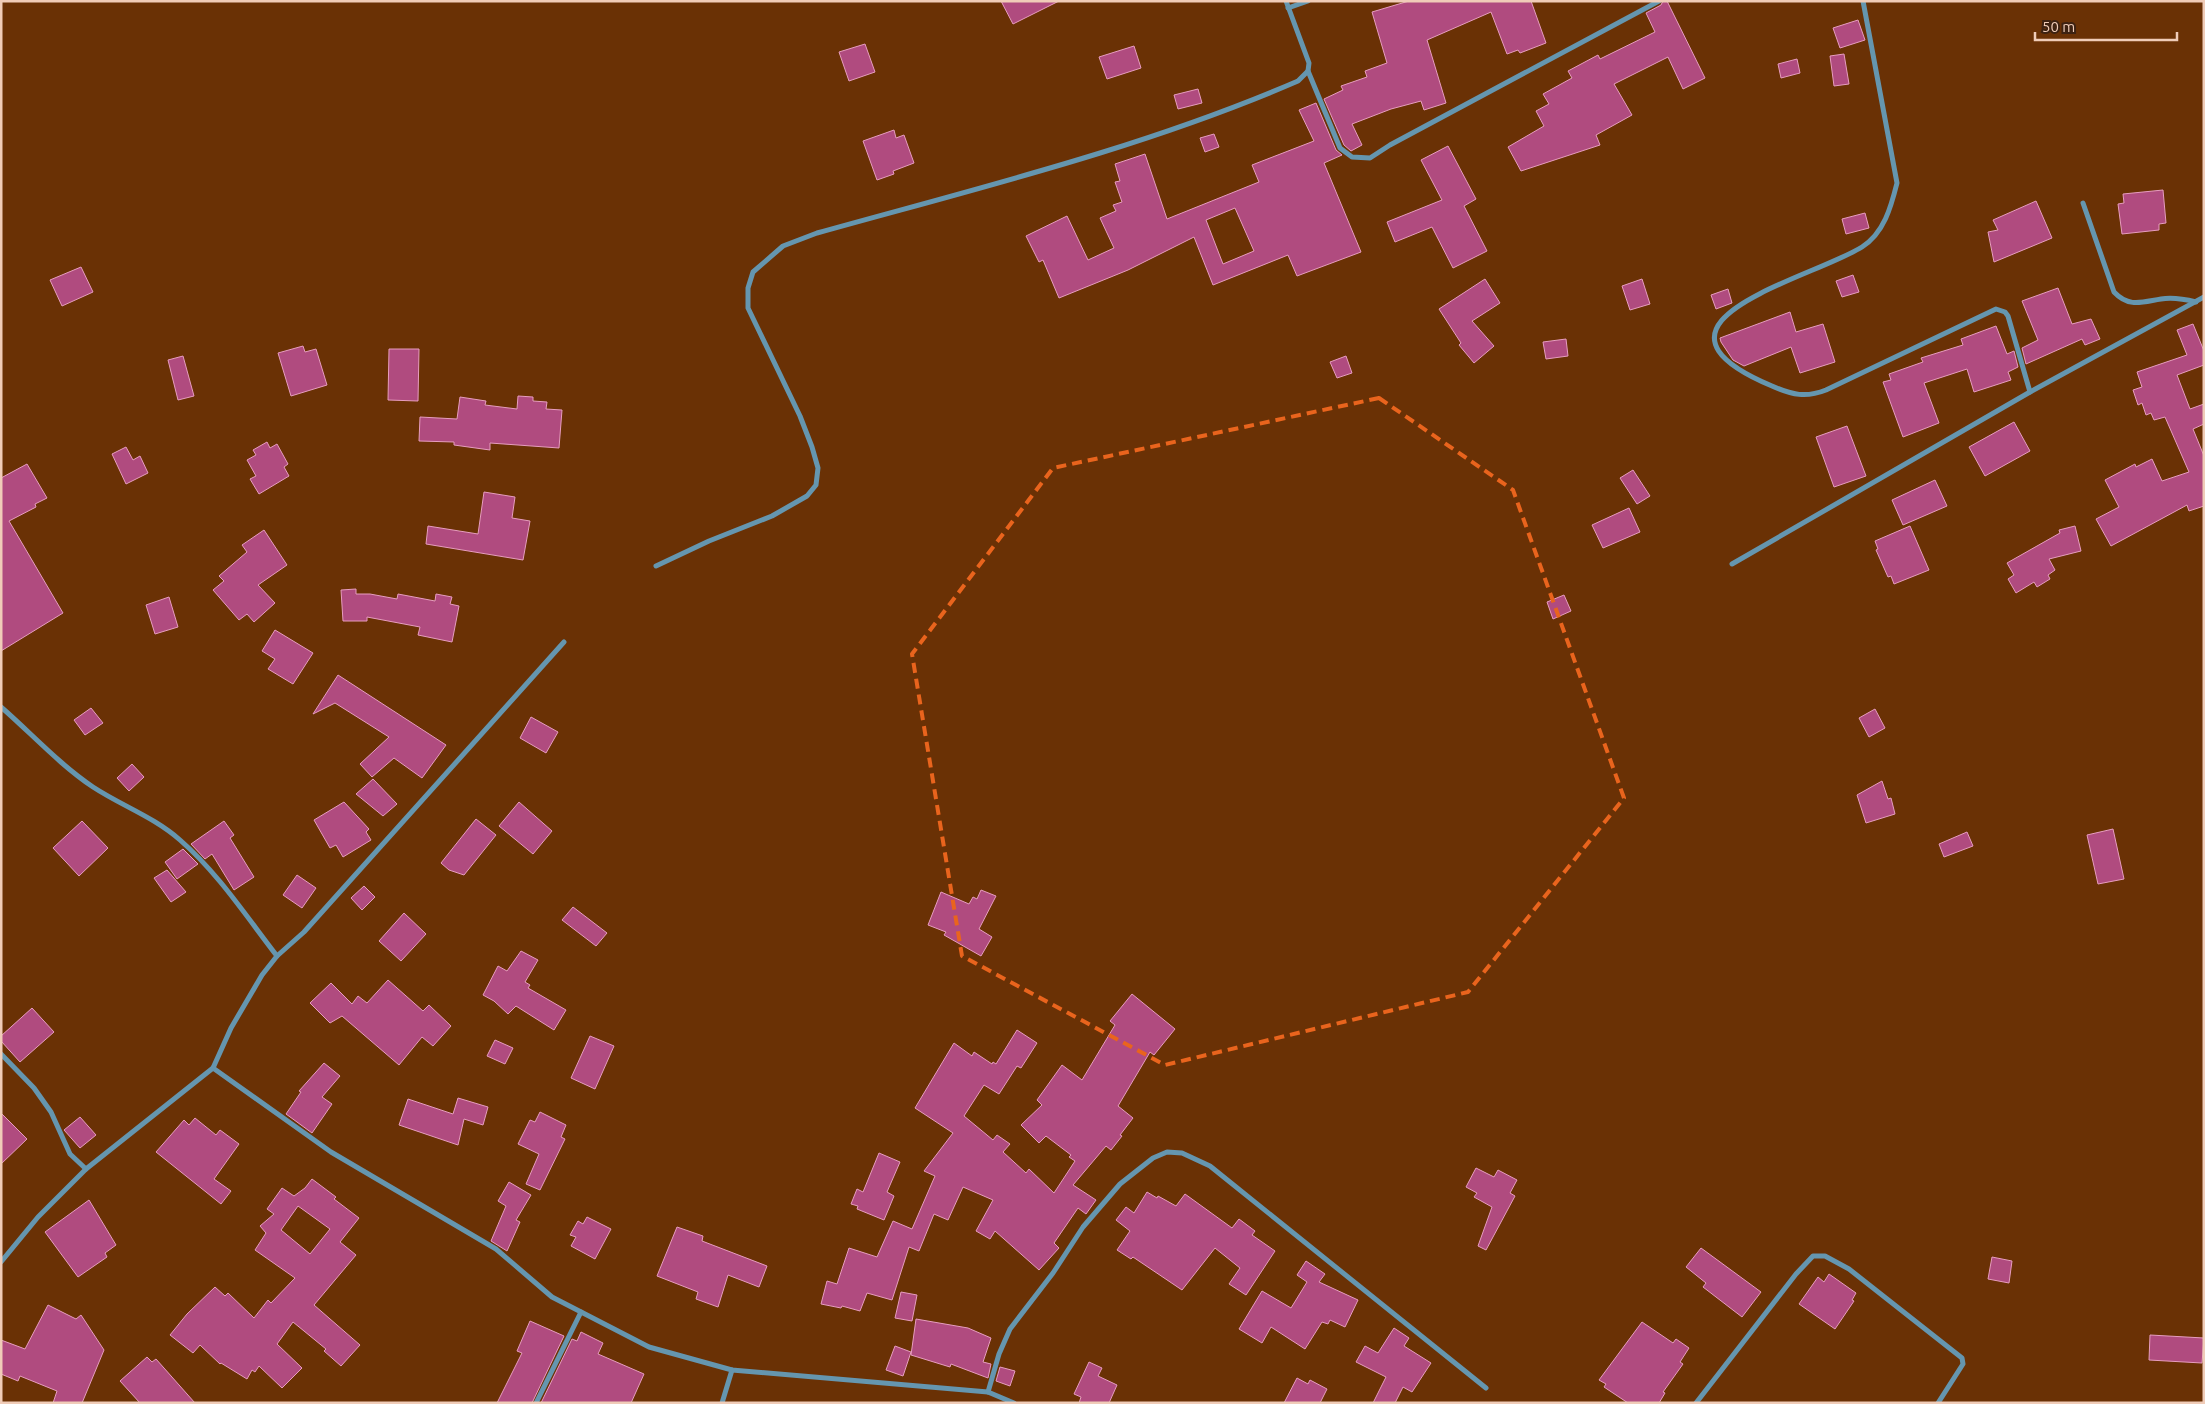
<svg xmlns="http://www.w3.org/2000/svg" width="2205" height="1404" font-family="Ubuntu,sans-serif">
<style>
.building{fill:#b04b7f;stroke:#e79dbf;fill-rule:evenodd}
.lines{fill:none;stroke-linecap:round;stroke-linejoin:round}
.minor{stroke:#6596af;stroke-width:5}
.marked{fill:none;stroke:#e9641d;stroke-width:4;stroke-dasharray:10 6;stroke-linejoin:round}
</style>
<rect width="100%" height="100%" fill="#6a3105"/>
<g class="building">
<path d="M1001,1H1059L1013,24Z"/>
<path d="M1409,1H1531L1546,43L1520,53L1518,50L1507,54L1491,12L1427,40L1446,103L1424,110L1421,101L1391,109L1352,124L1362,145L1351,151L1344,145L1324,99L1343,90L1341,86L1367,77L1365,71L1387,63L1372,12Z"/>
<path d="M1663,1H1667L1705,78L1683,89L1668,57L1614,84L1632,115L1596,135L1600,145L1521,171L1508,147L1544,126L1536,111L1549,104L1543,94L1572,78L1568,71L1598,55L1600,59L1655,32L1646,13L1661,5Z"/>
<path d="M1858,20L1865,40L1840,48L1833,28Z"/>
<path d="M865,44L875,72L849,81L839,52Z"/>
<path d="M1134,46L1141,68L1107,79L1099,57Z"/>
<path d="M1844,54L1849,84L1834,86L1830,56Z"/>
<path d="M1797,59L1800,73L1781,78L1778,64Z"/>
<path d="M1198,89L1202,103L1178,109L1174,95Z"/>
<path d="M1316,103L1336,150L1342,155L1324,163L1361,252L1297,276L1288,255L1213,285L1194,237L1128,270L1059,298L1043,260L1039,262L1026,236L1067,216L1088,260L1114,248L1100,218L1116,211L1113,205L1122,202L1115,182L1120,181L1115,164L1145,154L1167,219L1259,182L1252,165L1314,141L1299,110ZM1235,208L1254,251L1223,264L1206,220Z"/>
<path d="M894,130L896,138L904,135L914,163L893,171L894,174L877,180L863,141Z"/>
<path d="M1214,134L1219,147L1205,152L1200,138Z"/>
<path d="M1448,146L1476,199L1464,206L1487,251L1453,268L1432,227L1395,242L1387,222L1442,200L1421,160Z"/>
<path d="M2163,190L2166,223L2159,224V230L2122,234L2118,204L2124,203L2123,194Z"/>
<path d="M2036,201L2052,238L1994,262L1988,232L1998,230L1993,220Z"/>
<path d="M1865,213L1869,228L1846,234L1842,219Z"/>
<path d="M81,267L93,292L62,306L50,280Z"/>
<path d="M1853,275L1859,292L1842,297L1836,281Z"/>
<path d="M1485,279L1500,303L1472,321L1494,346L1474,363L1459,345L1461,343L1439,309Z"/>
<path d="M1642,279L1650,304L1630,310L1622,286Z"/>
<path d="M2058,288L2072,324L2091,319L2100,339L2085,345L2082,339L2026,364L2022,348L2038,340L2022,301Z"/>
<path d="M1728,289L1732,303L1716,309L1711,295Z"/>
<path d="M1790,312L1796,332L1823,324L1835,362L1800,373L1791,347L1744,366L1733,360L1721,342L1720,338Z"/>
<path d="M2193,324L2204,351V365L2177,375L2190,409L2204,404V424L2193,429L2204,456V506L2189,511L2187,505L2111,546L2096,519L2119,507L2105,480L2135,464L2136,467L2152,459L2162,481L2189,472L2165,417L2154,420L2151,413L2146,415L2142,403L2138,405L2133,390L2142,387L2137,372L2187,355L2177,330Z"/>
<path d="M1996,326L2007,354L2014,351L2018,367L2008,372L2011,380L1974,392L1967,369L1924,383L1939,423L1903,437L1883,382L1891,380L1889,374L1923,362L1921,358L1963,345L1961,339Z"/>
<path d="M1566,339L1568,356L1546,359L1543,342Z"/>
<path d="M303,346L305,352L316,349L327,385L291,396L278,353Z"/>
<path d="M389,349H419L418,401L388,400Z"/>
<path d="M183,356L194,396L178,400L168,360Z"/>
<path d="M1346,356L1352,373L1337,378L1330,362Z"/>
<path d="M518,396L533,397V401L547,402L546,409L562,410L559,448L490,443V450L454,445V442L419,441L420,417L457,419L460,397L486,401L485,405L517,409Z"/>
<path d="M2014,422L2030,451L1985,476L1969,447Z"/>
<path d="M1847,426L1866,476L1834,487L1816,437Z"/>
<path d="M267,442L270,448L277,444L288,464L284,467L289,476L259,494L250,479L256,476L247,460L256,455L253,450Z"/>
<path d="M126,447L133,460L140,456L148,473L126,484L112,454Z"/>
<path d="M27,464L47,498L35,504L36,507L9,521L63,613L1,651V478Z"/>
<path d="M1633,470L1650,496L1637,504L1620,478Z"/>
<path d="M1935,480L1947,506L1903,525L1892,500Z"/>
<path d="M484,492L515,497L512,518L530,521L523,560L426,544L428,526L478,534Z"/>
<path d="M1629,508L1640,532L1603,548L1592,525Z"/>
<path d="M1910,526L1929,570L1894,584L1891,576L1888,577L1876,550L1878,549L1875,541Z"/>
<path d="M2075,526L2081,551L2049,559L2055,570L2048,575L2050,579L2037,587L2034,582L2016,593L2008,579L2014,575L2007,563L2060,533L2059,530Z"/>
<path d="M264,530L287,565L258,585L275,603L254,622L247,614L239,620L213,590L224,581L219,576L247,552L242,545Z"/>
<path d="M356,589V594H370L397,599L398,594L435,601L436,594L452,597L450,604L459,606L452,642L418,635L420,627L367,617V621H343L341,590Z"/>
<path d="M1564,595L1571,611L1553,619L1547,602Z"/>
<path d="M169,597L178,627L155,634L146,605Z"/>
<path d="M275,630L313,653L293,684L268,669L275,659L262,651Z"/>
<path d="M338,675L446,745L422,778L394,758L372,777L360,764L389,737L335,703L313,714Z"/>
<path d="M91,708L103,723L85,735L74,720Z"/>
<path d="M1875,709L1885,728L1869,737L1859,718Z"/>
<path d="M531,717L558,732L546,753L520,738Z"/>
<path d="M132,764L144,777L129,791L117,778Z"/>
<path d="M373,779L397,804L383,816L356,794Z"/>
<path d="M1882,781L1888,799L1891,798L1895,814L1866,823L1857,795Z"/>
<path d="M344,802L369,829L366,832L371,840L343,857L336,845L330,848L314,820Z"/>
<path d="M519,802L552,831L533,854L499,826Z"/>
<path d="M476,819L496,835L464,875L449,870L441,863Z"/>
<path d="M82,821L108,848L79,876L53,848Z"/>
<path d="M224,821L234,835L230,838L254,877L234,890L212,854L205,859L191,844Z"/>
<path d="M2113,829L2124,879L2098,884L2087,835Z"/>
<path d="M1967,832L1973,846L1944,857L1939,844Z"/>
<path d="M183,849L198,864L177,879L165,862Z"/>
<path d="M167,870L186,892L171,902L154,878Z"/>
<path d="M297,875L316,888L302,908L283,895Z"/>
<path d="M364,886L375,897L362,910L351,898Z"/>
<path d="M981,890L996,896L979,929L992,937L981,956L944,935L946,932L928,925L941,892L969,904L973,897L977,899Z"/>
<path d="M573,907L607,933L596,946L562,920Z"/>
<path d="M404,913L426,934L401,961L379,941Z"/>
<path d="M521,951L538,960L525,982L530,985L528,988L566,1010L554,1030L516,1006L508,1014L494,1001L483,995L498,966L507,971Z"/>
<path d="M388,980L423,1011L429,1005L451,1026L433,1046L422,1037L399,1065L342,1016L330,1023L310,1003L331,983L352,1004L358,996L367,1003Z"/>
<path d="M1132,994L1175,1029L1154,1055L1150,1052L1118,1106L1133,1118L1120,1135L1122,1136L1111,1150L1106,1146L1073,1185L1096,1200L1086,1214L1078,1208L1054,1243L1059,1248L1039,1270L995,1231L990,1239L976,1231L993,1200L963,1187L948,1220L934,1214L919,1251L909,1247L892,1300L867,1293L860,1311L842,1306L841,1308L821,1304L827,1281L837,1284L849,1248L877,1257L893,1221L912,1229L935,1176L924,1171L953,1133L915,1108L954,1043L972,1056L974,1052L992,1064L993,1062L996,1064L1017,1030L1037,1043L1021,1068L1017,1066L999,1094L984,1085L964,1116L993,1140L997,1135L1010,1144L1003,1152L1026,1173L1029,1169L1054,1193L1075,1161L1069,1157L1071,1155L1046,1136L1039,1143L1021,1125L1042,1105L1037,1100L1062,1065L1082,1080L1115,1025L1110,1021Z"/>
<path d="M32,1008L54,1032L20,1062L1,1041V1036Z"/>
<path d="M590,1036L614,1046L595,1089L571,1078Z"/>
<path d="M495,1040L513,1048L505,1064L487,1056Z"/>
<path d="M324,1063L340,1076L322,1097L332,1104L312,1133L286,1114L301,1092L299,1091Z"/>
<path d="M458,1098L488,1107L483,1125L464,1119L458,1145L399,1125L408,1099L453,1114Z"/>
<path d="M540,1112L566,1125L561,1137L565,1139L540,1190L526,1184L539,1154L518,1144L530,1120L535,1122Z"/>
<path d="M1,1113L27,1139L1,1164Z"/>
<path d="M80,1117L96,1135L80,1148L64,1130Z"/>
<path d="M195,1118L216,1135L220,1130L239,1144L214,1179L231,1191L221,1204L156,1152L184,1120L189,1125Z"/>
<path d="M879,1153L900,1162L887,1192L894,1196L884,1220L857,1209L858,1206L851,1204L857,1189L863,1192Z"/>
<path d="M1476,1168L1494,1177L1498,1170L1517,1180L1510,1193L1515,1196L1486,1250L1478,1246L1492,1207L1474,1197L1477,1193L1466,1187Z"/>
<path d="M312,1179L336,1197L334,1199L359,1218L340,1242L356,1255L314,1305L360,1345L341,1366L324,1351L326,1349L293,1322L277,1344L302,1368L282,1388L259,1366L255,1372L252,1370L247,1379L221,1363L220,1364L200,1345L193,1353L170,1335L187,1314L215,1287L225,1296L228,1293L254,1318L268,1300L271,1303L295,1278L255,1250L266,1233L260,1226L274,1214L267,1209L282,1188L294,1196L305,1188ZM298,1206L330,1229L310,1254L281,1230Z"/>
<path d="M509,1182L531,1195L516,1220L520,1222L507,1251L491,1241L506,1206L498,1201Z"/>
<path d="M1147,1192L1157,1198L1158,1196L1176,1206L1185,1194L1232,1228L1239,1219L1255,1231L1252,1235L1275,1251L1246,1295L1229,1284L1240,1268L1215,1248L1182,1290L1133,1257L1131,1259L1117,1250L1130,1231L1116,1220L1126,1207L1134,1213Z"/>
<path d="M89,1200L116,1245L105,1253L107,1257L78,1277L45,1232Z"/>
<path d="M587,1217L611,1229L595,1259L571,1246L576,1237L570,1235L578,1221L583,1224Z"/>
<path d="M677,1227L703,1236L702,1241L767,1266L759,1287L728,1275L718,1307L696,1299L698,1292L657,1276Z"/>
<path d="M1701,1248L1761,1292L1742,1317L1703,1287L1706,1283L1686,1267Z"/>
<path d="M1992,1257L2012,1261L2009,1283L1988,1279Z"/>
<path d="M1306,1261L1325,1274L1319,1282L1358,1300L1345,1327L1330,1320L1328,1324L1322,1322L1305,1349L1271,1327L1262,1343L1239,1329L1262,1291L1291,1308L1307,1282L1297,1275Z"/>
<path d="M1829,1274L1856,1293L1852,1300L1854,1301L1835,1329L1799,1304L1818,1277L1824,1282Z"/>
<path d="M901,1292L917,1295L912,1321L895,1318Z"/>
<path d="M48,1305L76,1319L81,1315L104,1350L82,1403H53L57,1391L20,1376L18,1381L1,1374V1340L25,1349Z"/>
<path d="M916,1319L968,1328L991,1338L983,1362L991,1364L988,1378L951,1364L950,1367L911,1355Z"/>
<path d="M530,1321L564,1336L532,1403H497L522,1353L517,1351Z"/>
<path d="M1642,1322L1673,1343L1676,1339L1689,1348L1680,1362L1683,1364L1663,1392L1665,1393L1659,1403H1628L1604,1387L1606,1384L1599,1380Z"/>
<path d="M1394,1328L1409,1338L1404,1346L1431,1363L1412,1392L1403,1387L1395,1403H1373L1386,1377L1356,1362L1365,1346L1378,1353Z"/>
<path d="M581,1332L603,1343L598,1354L644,1374L631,1403H541L572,1339L577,1341Z"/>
<path d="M2150,1335L2204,1338L2202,1363L2149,1360Z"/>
<path d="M895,1346L911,1352L903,1376L886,1370Z"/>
<path d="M147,1357L152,1362L156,1359L195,1403H140L120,1381Z"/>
<path d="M1089,1362L1102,1368L1098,1376L1117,1385L1109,1403H1079L1081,1397L1074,1394Z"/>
<path d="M1000,1367L1015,1371L1010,1386L996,1381Z"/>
<path d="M1297,1378L1308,1384L1310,1380L1327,1389L1320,1403H1284Z"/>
</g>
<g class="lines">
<g class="minor">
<path d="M1863,1L1897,183C1891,207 1884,233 1862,247C1811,279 1620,322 1772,386C1792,395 1806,398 1826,390L1996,309L2005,312L2008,316L2030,392"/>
<path d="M1288,8L1308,1"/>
<path d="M1308,71L1340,148L1352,157L1370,158L1390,145L1659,1"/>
<path d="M2083,203L2114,292C2129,308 2142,302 2161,299C2173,297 2184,299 2196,302"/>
<path d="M1732,564L2030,392L2204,297"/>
<path d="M656,566L709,541L772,516L807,496L816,485L818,468L812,447L800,416L748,308V288L753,272L783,246L817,233C978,188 1143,148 1298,81L1308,71L1309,63L1286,1"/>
<path d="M1,707C32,734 59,764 93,787C122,806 154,817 180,840C218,873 246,916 277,956"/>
<path d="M1,1054L34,1088L51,1112L70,1154L86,1169"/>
<path d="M213,1068L331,1152L496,1249L552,1297L649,1347L732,1370L988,1392L1014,1403"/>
<path d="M1,1262L38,1217L86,1169L213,1068L231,1028L262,975L277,956L304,932L564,642"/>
<path d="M988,1392L999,1354L1010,1329L1053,1273L1083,1227L1120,1184L1153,1158L1167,1152L1182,1153L1210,1166L1486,1388"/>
<path d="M536,1403L581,1312"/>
<path d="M722,1403L732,1370"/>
<path d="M1696,1403L1796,1274L1813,1256H1825L1849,1269L1962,1358L1963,1364L1938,1403"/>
</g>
</g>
<path class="marked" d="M1379,398L1513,490L1624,798L1468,992L1165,1065L962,956L912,654L1053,468Z"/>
<rect width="2205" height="1404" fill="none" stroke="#f0ccb8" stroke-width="5"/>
<path d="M2035 32v8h142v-8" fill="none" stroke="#f0ccb8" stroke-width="2.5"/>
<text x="2042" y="32" font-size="15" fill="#f0ccb8" stroke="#3d2212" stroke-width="4" paint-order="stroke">50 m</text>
</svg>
